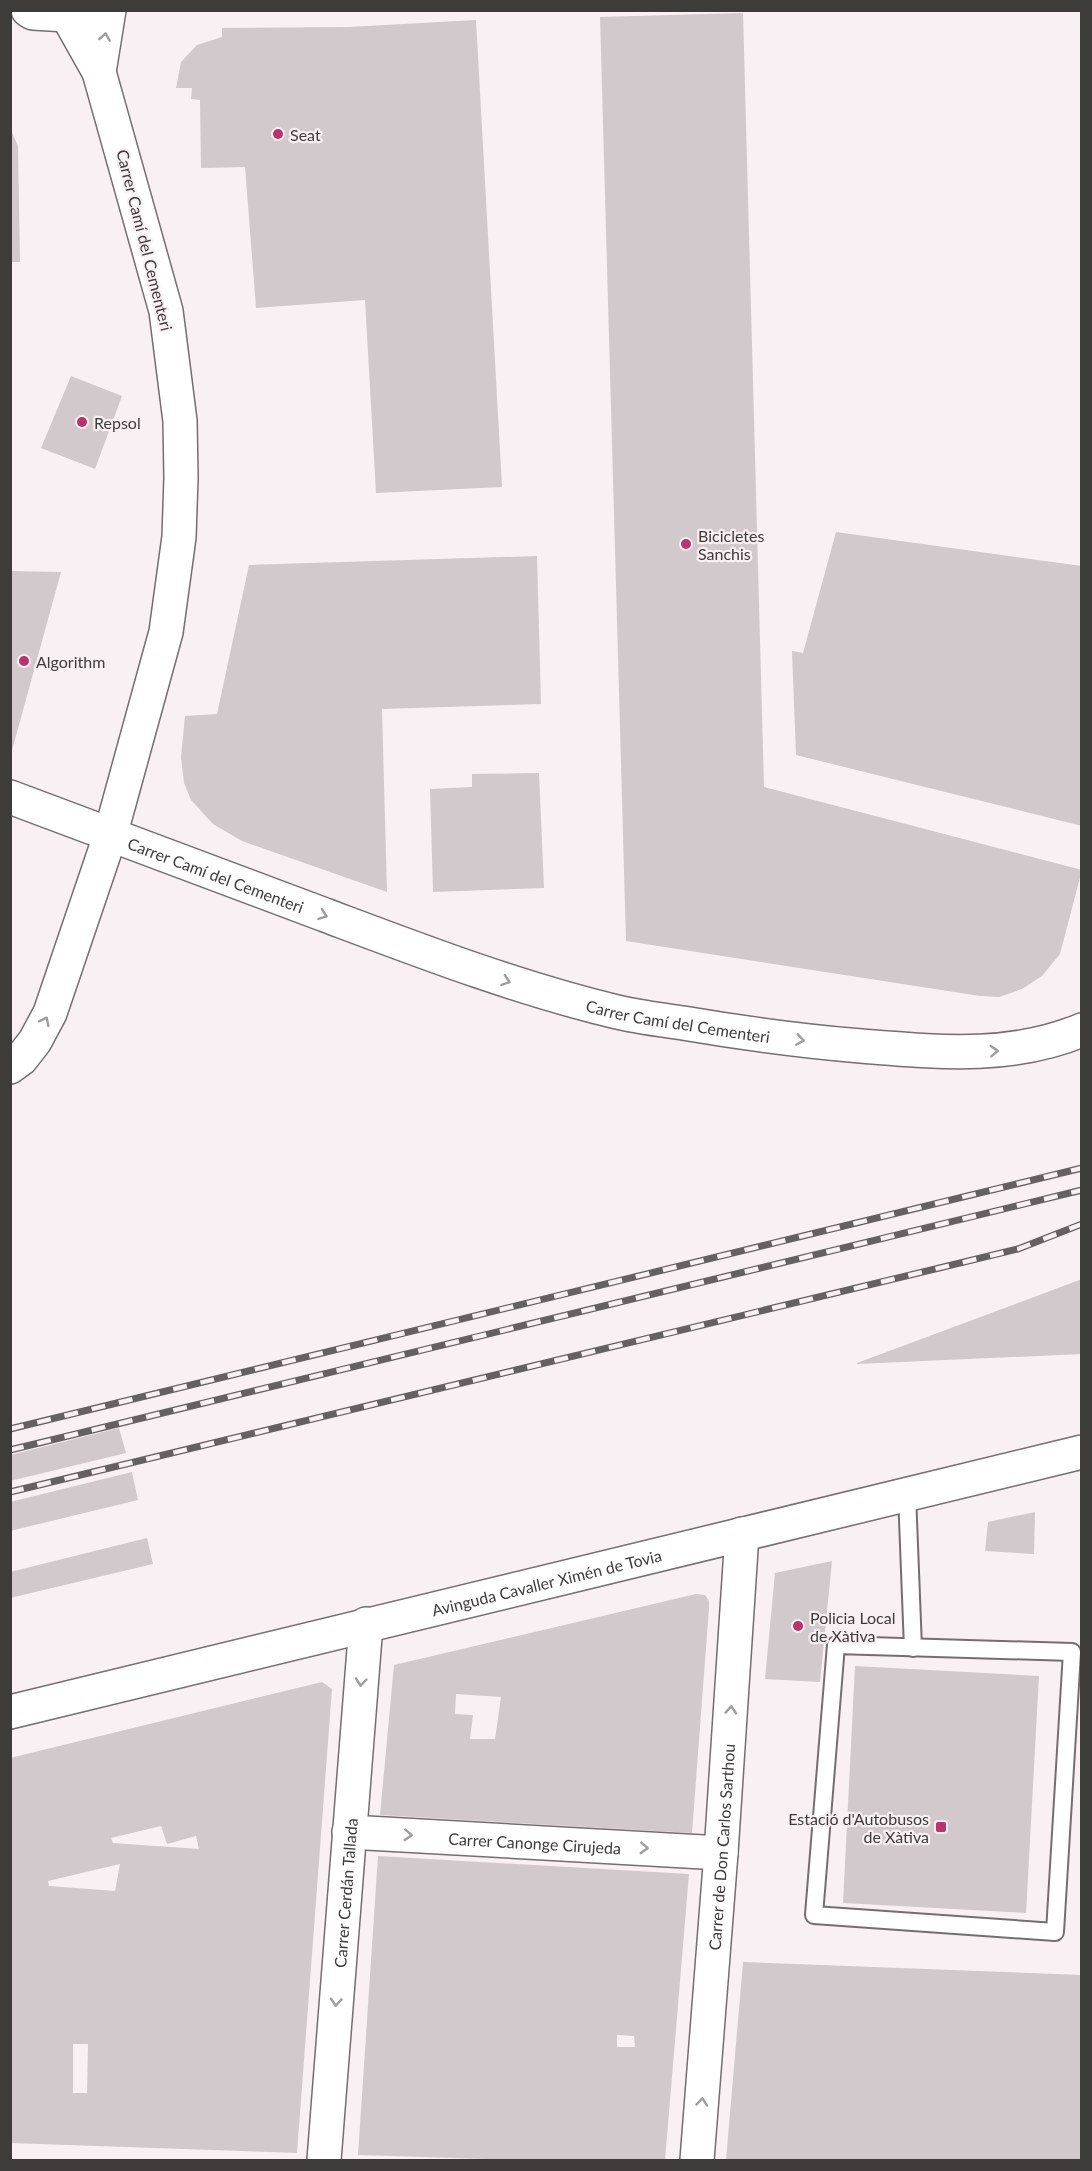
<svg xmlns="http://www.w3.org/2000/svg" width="1092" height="2171" font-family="Lato,sans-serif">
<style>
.building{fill:#d1c9cb;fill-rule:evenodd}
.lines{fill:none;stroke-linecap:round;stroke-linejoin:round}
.lane-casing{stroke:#756e6f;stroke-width:20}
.street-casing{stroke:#756e6f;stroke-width:36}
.secondary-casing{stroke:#756e6f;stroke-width:36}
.lane{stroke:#fff;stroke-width:16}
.street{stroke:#fff;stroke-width:33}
.secondary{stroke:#fff;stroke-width:33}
.rail-casing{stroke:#656162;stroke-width:7}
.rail{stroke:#f8f0f2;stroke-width:4.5;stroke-dasharray:14;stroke-linecap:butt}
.oneway{stroke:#9e9d9d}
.poi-dot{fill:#bc326b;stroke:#f8f0f2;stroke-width:2}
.labels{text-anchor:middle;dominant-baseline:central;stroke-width:4.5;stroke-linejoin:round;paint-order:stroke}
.poi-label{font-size:16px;fill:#3e3b3b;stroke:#f8f0f2;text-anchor:start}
.street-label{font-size:16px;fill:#3e3b3b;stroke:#f8f0f2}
</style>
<rect width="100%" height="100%" fill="#f8f0f2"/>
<g class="building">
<path d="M743,13L764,787L1082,870L1060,954L1042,976L1022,989L999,997L980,996L626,941L600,17Z"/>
<path d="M476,20L502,487L376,493L365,300L256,308L245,167L201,168L200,100L191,99L192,88H176L181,62L197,45L222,37V28L349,27Z"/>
<path d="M10,128L18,146L20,262H10Z"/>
<path d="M71,376L122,396L95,469L41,448Z"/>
<path d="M836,532L1082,566V826L796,755L792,651L803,653Z"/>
<path d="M537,556L541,704L382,709L387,892L242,841L213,824L191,800L184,783L181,757L185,716L217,714L249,565Z"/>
<path d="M10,571L61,572L11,754H10Z"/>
<path d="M539,773L544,888L433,892L430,789L472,787V774Z"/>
<path d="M1082,1279V1354L857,1364V1363Z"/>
<path d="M119,1428L126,1453L10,1481V1455Z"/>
<path d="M132,1472L138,1500L10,1531V1502Z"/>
<path d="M1035,1512L1034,1554L985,1551L988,1522Z"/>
<path d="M147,1538L153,1564L10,1598V1572Z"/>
<path d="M832,1561L820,1682L765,1679L775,1573Z"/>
<path d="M696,1594L705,1595L709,1601V1608L692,1833L380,1815L394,1665ZM456,1694L501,1697L495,1739H470L473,1715L455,1714Z"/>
<path d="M855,1666L1039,1676L1026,1913L843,1903Z"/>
<path d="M322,1682L332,1689L297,2153L10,2143V1758ZM161,1826L167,1844L196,1836L199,1849L113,1843L111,1838ZM120,1864L115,1891L49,1886L48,1881ZM73,2044H88L87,2093H73Z"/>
<path d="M378,1856L689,1874L665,2160H519L358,2155ZM617,2035L634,2036L635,2047H617Z"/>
<path d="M743,1962L1082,1975V2160H726Z"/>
</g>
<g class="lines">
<defs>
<g id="lane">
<path d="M907,1494L913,1648"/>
<path d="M836,1645L1072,1652L1055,1932L814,1915Z"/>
</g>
<g id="street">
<path d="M67,15L99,72L109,10"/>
<path id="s1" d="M10,797C115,837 220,876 325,915C421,951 517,988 617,1012C639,1017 661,1020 683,1023C742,1033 801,1041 861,1046C937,1052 1010,1060 1082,1030"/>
<path d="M10,1067L21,1059L35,1041L50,1013L110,836L166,632L179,537L181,478L180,421L166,311L99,72"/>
<path id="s2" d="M349,1832L721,1853"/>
<path id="s3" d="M324,2160L366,1624"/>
<path id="s4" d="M697,2160L721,1853L742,1534"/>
</g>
<g id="secondary">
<path d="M28,10L33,13L67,15L90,10"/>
<path id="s5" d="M10,1712L1082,1452"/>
</g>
</defs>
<use href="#lane" class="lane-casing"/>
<use href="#street" class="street-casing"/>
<use href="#secondary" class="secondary-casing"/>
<use href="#lane" class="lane"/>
<use href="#street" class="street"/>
<use href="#secondary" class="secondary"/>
<defs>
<g id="rail">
<path d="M10,1429L1082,1168"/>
<path d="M10,1450L1082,1190"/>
<path d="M10,1492L1018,1249L1082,1224"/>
</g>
</defs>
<use href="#rail" class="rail-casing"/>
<use href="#rail" class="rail"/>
</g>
<defs><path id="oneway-chevron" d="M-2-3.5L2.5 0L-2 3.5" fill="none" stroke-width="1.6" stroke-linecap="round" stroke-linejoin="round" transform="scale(1.5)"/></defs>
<g class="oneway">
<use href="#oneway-chevron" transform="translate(105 37) rotate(-81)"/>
<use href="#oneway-chevron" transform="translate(323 915) rotate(20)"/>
<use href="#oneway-chevron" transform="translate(506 981) rotate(19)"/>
<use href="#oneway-chevron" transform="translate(45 1021) rotate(-63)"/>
<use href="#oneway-chevron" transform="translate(800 1040) rotate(8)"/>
<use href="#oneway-chevron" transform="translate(994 1051) rotate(-3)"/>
<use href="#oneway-chevron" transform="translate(361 1682) rotate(95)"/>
<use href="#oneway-chevron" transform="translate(731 1710) rotate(-86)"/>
<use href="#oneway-chevron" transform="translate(408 1835) rotate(3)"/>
<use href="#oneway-chevron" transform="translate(644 1848) rotate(3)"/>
<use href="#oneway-chevron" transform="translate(336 2002) rotate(94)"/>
<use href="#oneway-chevron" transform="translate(702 2102) rotate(-85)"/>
</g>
<g class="poi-dot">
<circle cx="278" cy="134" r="6"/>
<circle cx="82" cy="422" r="6"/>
<circle cx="686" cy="544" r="6"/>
<circle cx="24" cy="661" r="6"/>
<circle cx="798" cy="1626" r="6"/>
<rect x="935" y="1821" width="12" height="12" rx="3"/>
</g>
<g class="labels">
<g class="poi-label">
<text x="290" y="134">Seat</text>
<text x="94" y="422">Repsol</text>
<text x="698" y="535">Bicicletes<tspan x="698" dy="18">Sanchis</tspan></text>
<text x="36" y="661">Algorithm</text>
<text x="810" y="1617">Policia Local<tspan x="810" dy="18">de Xàtiva</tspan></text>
<text x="929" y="1818" text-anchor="end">Estació d'Autobusos<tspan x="929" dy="18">de Xàtiva</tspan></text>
</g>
<g class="street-label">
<text transform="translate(145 240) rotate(76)">Carrer Camí del Cementeri</text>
<text stroke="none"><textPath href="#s1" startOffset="220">Carrer Camí del Cementeri</textPath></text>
<text stroke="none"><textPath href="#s1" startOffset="706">Carrer Camí del Cementeri</textPath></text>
<text stroke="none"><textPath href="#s5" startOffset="552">Avinguda Cavaller Ximén de Tovia</textPath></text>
<text stroke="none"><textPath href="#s2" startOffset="186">Carrer Canonge Cirujeda</textPath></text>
<text stroke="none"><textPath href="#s4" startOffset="314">Carrer de Don Carlos Sarthou</textPath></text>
<text stroke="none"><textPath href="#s3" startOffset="268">Carrer Cerdán Tallada</textPath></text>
</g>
</g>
<rect width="1092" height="2171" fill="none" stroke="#3e3b3b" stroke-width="24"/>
</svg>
